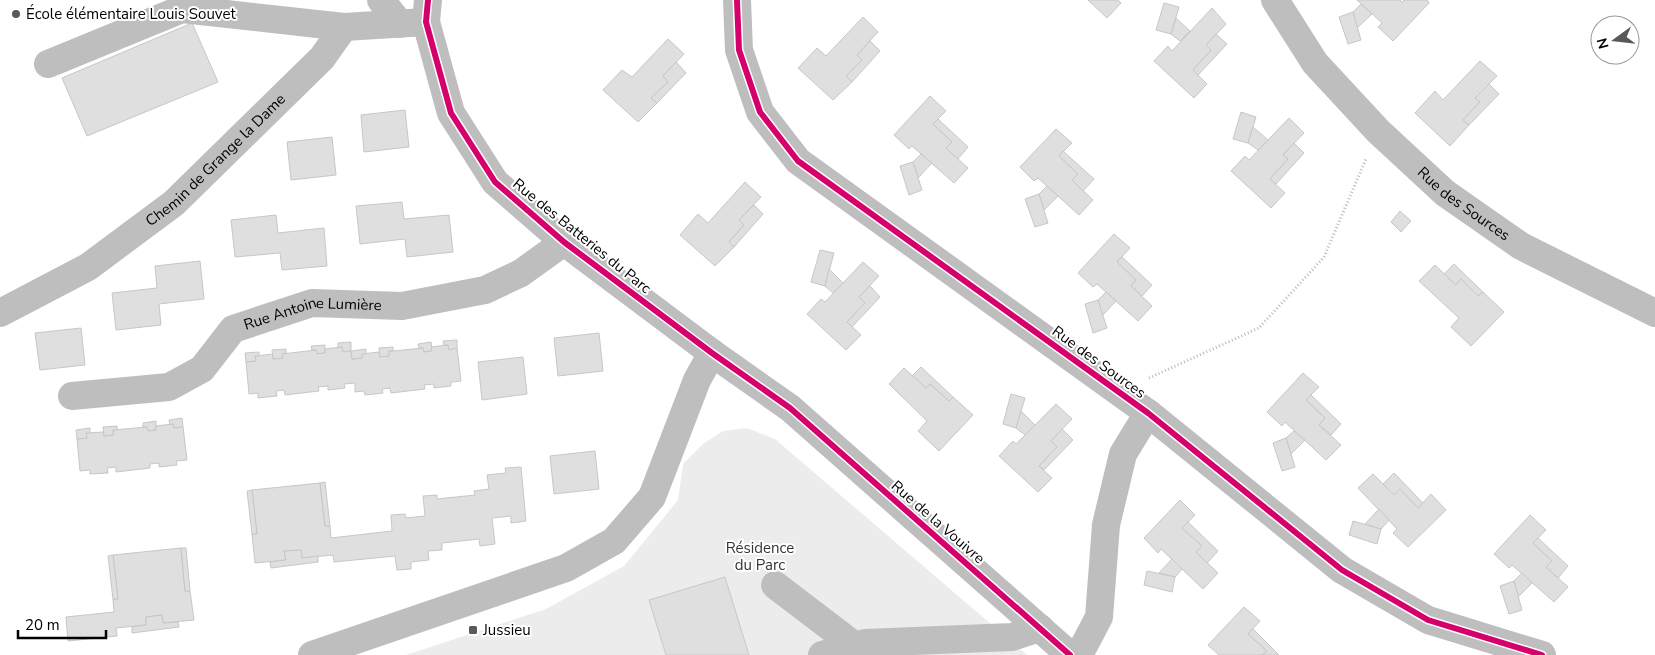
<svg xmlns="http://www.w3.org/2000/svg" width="1655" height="655" font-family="'Nunito Sans',sans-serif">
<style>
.green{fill:#ececec}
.building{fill:#dfdfdf;stroke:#c7c7c7}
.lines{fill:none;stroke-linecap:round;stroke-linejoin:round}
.path{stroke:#b9b9b9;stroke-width:3;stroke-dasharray:1 2.5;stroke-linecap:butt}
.minor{stroke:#bebebe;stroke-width:28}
.cycleway-casing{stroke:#fff;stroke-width:9}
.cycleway{stroke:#d6006c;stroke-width:6}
.poi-dot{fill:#595959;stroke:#fff;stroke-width:2}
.labels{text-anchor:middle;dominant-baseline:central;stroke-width:4;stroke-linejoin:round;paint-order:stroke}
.poi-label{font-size:15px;fill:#000;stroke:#fff;text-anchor:start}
.street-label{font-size:15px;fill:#000;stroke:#fff}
.park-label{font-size:15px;fill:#333;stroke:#fff}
</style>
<rect width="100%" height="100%" fill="#fff"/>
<path class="green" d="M747,428L775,439L1027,655H406L546,609L624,566L678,500L683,464L703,444L723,431Z"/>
<g class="building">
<path d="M1088,0H1118L1121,3L1107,18Z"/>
<path d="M1357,0H1400L1402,2L1404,0H1427L1429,3L1393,41L1378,27L1382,23Z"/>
<path d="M1164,3L1179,7L1171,34L1156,30Z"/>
<path d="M1361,4L1372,14L1357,28L1353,12Z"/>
<path d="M1212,8L1226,24L1206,45L1211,50L1193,70L1207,84L1194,98L1154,61L1168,46L1172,51Z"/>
<path d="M1353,12L1361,40L1348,44L1339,17Z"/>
<path d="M863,17L878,32L857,55L862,60L846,76L852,82L833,100L798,68L817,48L826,56Z"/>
<path d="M1176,18L1190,31L1180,41L1171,34Z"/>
<path d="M192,23L218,82L87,136L62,78Z"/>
<path d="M1216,34L1227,44L1198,75L1193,70L1211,50L1206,45Z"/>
<path d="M668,39L684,54L663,76L668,82L651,98L657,103L638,122L603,90L622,70L632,77Z"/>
<path d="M870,41L880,51L852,82L846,76L862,60L857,55Z"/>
<path d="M1480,61L1497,76L1475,98L1480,102L1463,120L1469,125L1450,146L1415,113L1435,91L1443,100Z"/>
<path d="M676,62L686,73L657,103L651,98L668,82L663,76Z"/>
<path d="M1489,84L1499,94L1469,125L1463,120L1480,102L1475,98Z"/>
<path d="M930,96L946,111L933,124L952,142L946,148L968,168L954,183L912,146L909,149L894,135Z"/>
<path d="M405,110L409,147L364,152L361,115Z"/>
<path d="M1241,112L1256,117L1248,143L1233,139Z"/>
<path d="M1289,118L1304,133L1283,155L1288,159L1270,179L1285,193L1271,208L1231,171L1245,156L1249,160Z"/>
<path d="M938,119L968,147L958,159L946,148L952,142L933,124Z"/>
<path d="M1253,127L1268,140L1258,150L1248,143Z"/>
<path d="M1056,129L1072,143L1059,156L1078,174L1072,180L1093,200L1079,215L1038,178L1034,181L1020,167Z"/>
<path d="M332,137L336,175L291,180L287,142Z"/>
<path d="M1294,143L1304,153L1276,184L1270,179L1288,159L1283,155Z"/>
<path d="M1063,151L1094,179L1083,191L1072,180L1078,174L1059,156Z"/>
<path d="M921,154L932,163L918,178L913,162Z"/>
<path d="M913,162L922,190L909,195L900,166Z"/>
<path d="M745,182L761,197L739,220L744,225L729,242L734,247L715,266L680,235L698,214L708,223Z"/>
<path d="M1047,186L1058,196L1044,210L1039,194Z"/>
<path d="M1039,194L1048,223L1035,227L1025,199Z"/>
<path d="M402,202L404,219L449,215L453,252L407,257L405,239L360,244L356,206Z"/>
<path d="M754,205L763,214L734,247L729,242L744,225L739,220Z"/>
<path d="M1400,211L1411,221L1401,232L1391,222Z"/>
<path d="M276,215L278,233L324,228L327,266L282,270L280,253L235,257L231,220Z"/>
<path d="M1114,234L1130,248L1117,262L1136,280L1131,286L1152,306L1138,321L1097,284L1093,287L1078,273Z"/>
<path d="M820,250L834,253L825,286L811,282Z"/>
<path d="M1122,257L1152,285L1142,296L1131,286L1136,280L1117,262Z"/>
<path d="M200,261L204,299L159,304L161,325L116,330L112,293L157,288L155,266Z"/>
<path d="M863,262L879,276L859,297L865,303L847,322L861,335L846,350L807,314L821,299L825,302Z"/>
<path d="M1454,264L1483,292L1478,296L1461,279L1456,285L1444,274Z"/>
<path d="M1435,265L1456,285L1461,279L1478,296L1483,292L1504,312L1471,346L1451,327L1459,318L1419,281Z"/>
<path d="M829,269L843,283L833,293L825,286Z"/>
<path d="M870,286L880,297L852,327L847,322L865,303L859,297Z"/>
<path d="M1106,292L1116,301L1102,316L1098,300Z"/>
<path d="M1098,300L1107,328L1093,333L1085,304Z"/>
<path d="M81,328L85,365L40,370L35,333Z"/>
<path d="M599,333L603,371L558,376L554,338Z"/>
<path d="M457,340V348L449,350L448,345H444L443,341Z"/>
<path d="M351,342V351L343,352L342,347L338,348V343Z"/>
<path d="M431,342L432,351L424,352L423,348H419L418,344Z"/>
<path d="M325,345V353L317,354L316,350H312L311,346Z"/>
<path d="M448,345L449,350L457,348L461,381L451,382V386L434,388V384L424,385L425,389L391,393L390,388L382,389L383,393L365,395L364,391L355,392V383L344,384L345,388L328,390V386L318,387L319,391L285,395L284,390L276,391L277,396L258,398V393L249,394L246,362L256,361L255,356L273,354V359L283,358L282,354L316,350L317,354L325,353V349L342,347L343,352L351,351L352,359L362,358V354L379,352L380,357L389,356V351H393L423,348L424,352L432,351L431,347Z"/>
<path d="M393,347V351H389V356L380,357L379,348Z"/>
<path d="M286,349V353L282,354L283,358L273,359L272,350Z"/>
<path d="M366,349V354H362V358L352,359L351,351Z"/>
<path d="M259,352V356H255L256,361L246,362L245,353Z"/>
<path d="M523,357L527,394L482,400L478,362Z"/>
<path d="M921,367L953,397L949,401L930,384L926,388L912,376Z"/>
<path d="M904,368L926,388L930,384L949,401L953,397L973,415L939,451L918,431L927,421L889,384Z"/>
<path d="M1303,373L1319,387L1306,400L1325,418L1319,425L1341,445L1326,460L1285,422L1282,426L1267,412Z"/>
<path d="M1011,394L1025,398L1016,428L1003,424Z"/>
<path d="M1311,395L1341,424L1331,435L1319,425L1325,418L1306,400Z"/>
<path d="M1056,404L1072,419L1051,441L1057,447L1039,466L1052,478L1038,492L999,456L1013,441L1016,444Z"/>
<path d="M1021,411L1035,425L1025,435L1016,428Z"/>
<path d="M182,418L183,427L174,428L173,424L170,425L169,420Z"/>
<path d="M156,421V430L148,431L147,427H143V423Z"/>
<path d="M173,424L174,428L183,427L187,460L176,461L177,465L159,467V463L150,464V468L116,472V467L107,468L108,473L90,474V470L80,471L77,439L87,438L86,433L103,432L104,436L113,435V430L147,427L148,431L156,430V426Z"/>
<path d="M117,426V430H113V435L104,436L103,427Z"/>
<path d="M90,428V433H86L87,438L77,439L76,430Z"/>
<path d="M1062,429L1073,440L1044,470L1039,466L1057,447L1051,441Z"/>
<path d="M1294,431L1305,440L1291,454L1286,438Z"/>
<path d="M1286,438L1295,467L1282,471L1273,443Z"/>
<path d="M595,451L599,489L554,494L550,456Z"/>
<path d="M521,467L526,521L511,523V516L492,518L495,544L480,546L479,539L442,543V550L428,551L429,560L411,562V569L397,570L395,556L334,562L333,555L302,558L301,550L284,551L286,560L255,563L252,534H257L252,490L320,483L325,526H330L331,538L392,531L391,515L405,514L406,518L425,516L423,496L437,495V499L475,495L474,491L489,489L487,475L506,473L505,468Z"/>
<path d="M1394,473L1423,503L1418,508L1400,489L1394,495L1383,484Z"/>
<path d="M1373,474L1394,495L1400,489L1418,508L1431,494L1446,510L1408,547L1393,533L1397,529L1358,488Z"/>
<path d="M325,482L330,526H325L320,483Z"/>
<path d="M252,490L257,534H252L247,491Z"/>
<path d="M1180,500L1195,515L1182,528L1202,546L1196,552L1218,573L1203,589L1161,549L1158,553L1144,538Z"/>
<path d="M1379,509L1389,520L1381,529L1365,524Z"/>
<path d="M1530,515L1546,530L1533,543L1552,561L1546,567L1568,587L1554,602L1512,565L1509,568L1494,554Z"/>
<path d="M1353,521L1381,529L1377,544L1349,535Z"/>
<path d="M1188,522L1218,551L1207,563L1196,552L1202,546L1182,528Z"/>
<path d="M1538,538L1568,566L1558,578L1546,567L1552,561L1533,543Z"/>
<path d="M181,548L185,591H190L194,620L163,623L162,615L146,617V625L116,628L117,636L68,641L66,617L114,612L113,599H118L113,555Z"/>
<path d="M181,548H186L190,591H185Z"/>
<path d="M301,550L302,558L318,556V562L271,568L270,562L286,560L284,551Z"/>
<path d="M113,555L118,599H113L108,556Z"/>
<path d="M1172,559L1182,569L1175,577L1159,573Z"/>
<path d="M1147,571L1175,577L1172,592L1144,585Z"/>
<path d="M1522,573L1532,583L1518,597L1514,581Z"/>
<path d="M725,577L749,655H666L649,600Z"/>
<path d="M1514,581L1522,610L1509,614L1500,586Z"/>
<path d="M1244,607L1260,621L1248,634L1267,651L1262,655H1219L1208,645Z"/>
<path d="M162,615L163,623L178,622L179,627L132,633V627L146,625V617Z"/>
<path d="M1253,629L1279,655H1262L1267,651L1248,634Z"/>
</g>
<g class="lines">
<path class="path" d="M1149,378L1259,328L1324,257L1366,159"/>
<g class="minor">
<path d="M381,0L400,24"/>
<path d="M428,0L426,22L451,113L495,182L564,242L712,353L790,408L1070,655"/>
<path d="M737,0L739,50L760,112L798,161L1148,413L1342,570L1428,620L1542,655"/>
<path id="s1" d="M1275,0L1315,63L1378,131L1445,193L1521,246L1655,313"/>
<path d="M48,64L182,9L344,27L426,22"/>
<path id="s2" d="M0,313L88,267L174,203L322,58L344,27"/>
<path id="s3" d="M72,396L169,387L202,369L233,329L312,303L402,306L485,290L521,273L564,242"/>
<path d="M775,585L855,646L859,655"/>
<path d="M312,655L566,568L614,541L652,497L697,380L712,353"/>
<path d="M822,655L865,643L1012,637L1040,628"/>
<path d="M1079,655L1099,617L1106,525L1123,454L1148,413"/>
</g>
<defs>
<g id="cycleway">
<path d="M428,0L426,22L451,113L495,182L564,242L712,353L790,408L1070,655"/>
<path d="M737,0L739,50L760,112L798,161L1148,413L1342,570L1428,620L1542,655"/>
</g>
</defs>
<use href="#cycleway" class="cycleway-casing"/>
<use href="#cycleway" class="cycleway"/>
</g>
<g class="poi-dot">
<circle cx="16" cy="14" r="5"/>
<rect x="468" y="625" width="10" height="10" rx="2.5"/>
</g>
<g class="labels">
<g class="poi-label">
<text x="26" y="14">École élémentaire Louis Souvet</text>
<text x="483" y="630">Jussieu</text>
</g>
<g class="street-label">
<text stroke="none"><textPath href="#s2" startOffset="266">Chemin de Grange la Dame</textPath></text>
<text stroke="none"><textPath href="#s1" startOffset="280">Rue des Sources</textPath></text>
<text transform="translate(582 236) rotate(39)">Rue des Batteries du Parc</text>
<text stroke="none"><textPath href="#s3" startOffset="268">Rue Antoine Lumière</textPath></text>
<text transform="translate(1099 362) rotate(36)">Rue des Sources</text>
<text transform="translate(938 522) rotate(41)">Rue de la Vouivre</text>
</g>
<g class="park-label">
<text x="760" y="548">Résidence<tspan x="760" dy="17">du Parc</tspan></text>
</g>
</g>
<g transform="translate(1615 40) rotate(255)"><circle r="24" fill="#ffffff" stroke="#999999"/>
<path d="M0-4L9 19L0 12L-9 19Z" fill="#595959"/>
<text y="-8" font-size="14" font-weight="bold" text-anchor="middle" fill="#000000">N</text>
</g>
<path d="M18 630v8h88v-8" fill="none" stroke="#000000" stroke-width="2.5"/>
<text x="25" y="630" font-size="15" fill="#000000" stroke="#ffffff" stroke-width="4" paint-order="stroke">20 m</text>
</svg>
